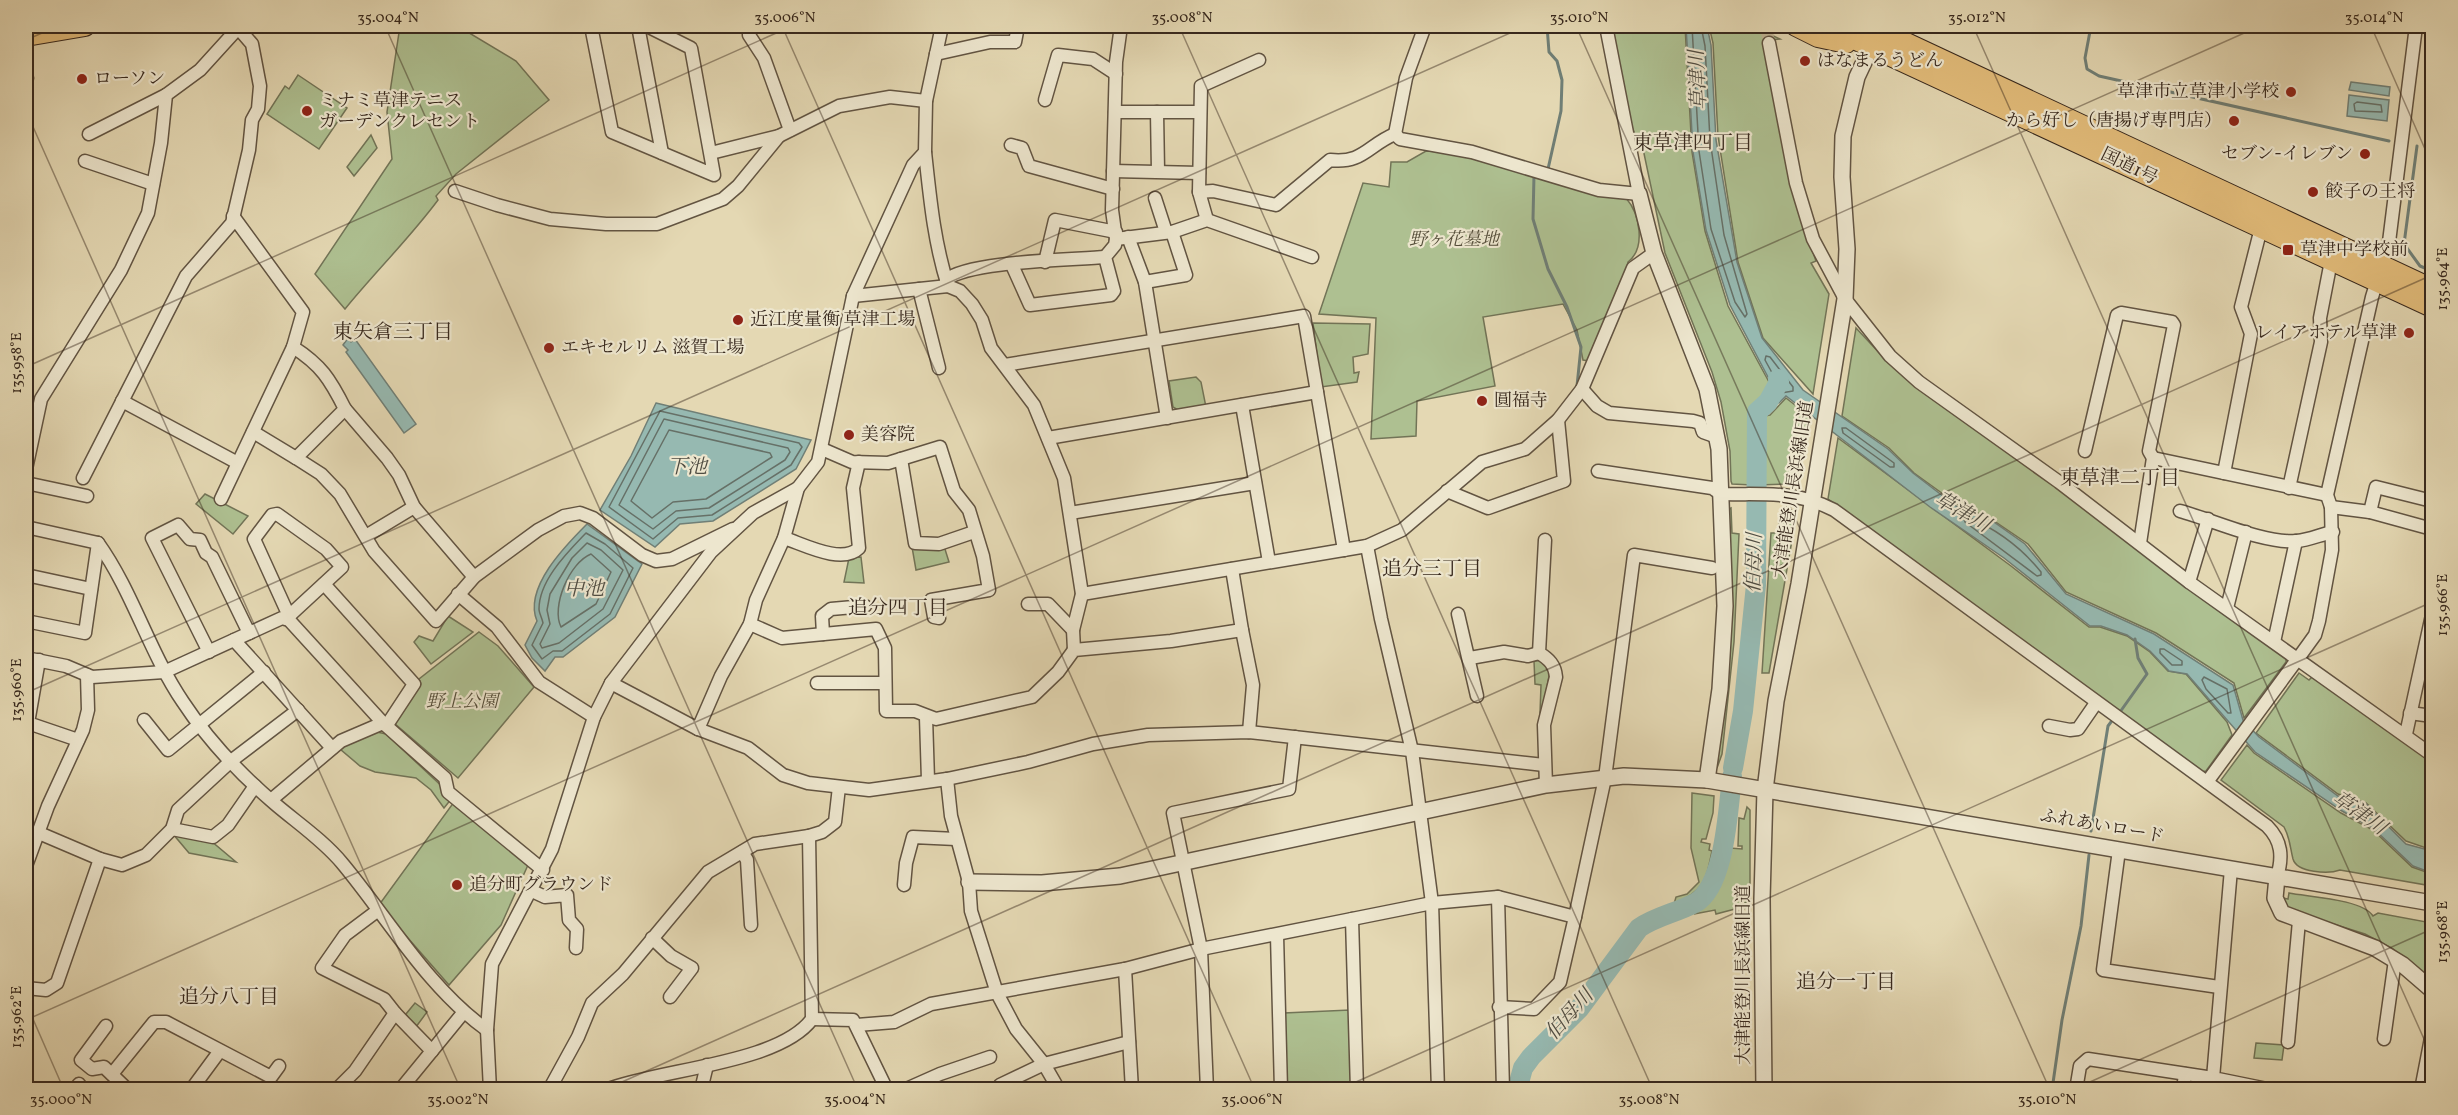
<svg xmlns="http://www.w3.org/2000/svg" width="2458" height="1115" font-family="Vollkorn,'Noto Serif JP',serif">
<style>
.green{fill:#aec091;stroke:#727457;stroke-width:1.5}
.water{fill:#96b9b1;stroke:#707f76;stroke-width:1.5}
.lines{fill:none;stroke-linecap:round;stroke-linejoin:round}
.shore{stroke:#667067;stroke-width:1.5}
.stream{stroke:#707f76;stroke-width:3}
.river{stroke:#96b9b1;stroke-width:20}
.minor-tunnel{stroke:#c1b595;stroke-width:12;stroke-dasharray:12 6;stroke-linecap:butt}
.minor-casing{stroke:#625442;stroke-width:15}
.tertiary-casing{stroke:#625442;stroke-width:18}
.trunk-casing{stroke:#37281d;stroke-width:22}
.minor{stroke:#ede6ce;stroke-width:12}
.tertiary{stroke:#ede6ce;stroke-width:15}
.trunk{stroke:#e2bc7a;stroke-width:20}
.ticks{fill:none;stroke:#37281d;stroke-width:1.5;stroke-opacity:0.45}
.poi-dot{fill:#8f2418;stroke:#ede6ce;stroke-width:2}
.labels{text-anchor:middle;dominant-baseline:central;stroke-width:4.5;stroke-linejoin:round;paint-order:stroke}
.poi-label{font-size:18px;fill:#37281d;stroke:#ede6ce;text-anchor:start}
.street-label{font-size:18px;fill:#37281d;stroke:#ede6ce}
.park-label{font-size:18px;font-style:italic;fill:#554e3a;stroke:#ede6ce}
.water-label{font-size:20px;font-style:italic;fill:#4f4c42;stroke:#ede6ce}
.neighbourhood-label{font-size:20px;fill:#37281d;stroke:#ede6ce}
.neatline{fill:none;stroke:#37281d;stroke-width:2}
.ticks-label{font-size:15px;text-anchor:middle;fill:#37281d}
</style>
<rect width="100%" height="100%" fill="#e4d8b3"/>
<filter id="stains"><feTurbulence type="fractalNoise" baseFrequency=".00333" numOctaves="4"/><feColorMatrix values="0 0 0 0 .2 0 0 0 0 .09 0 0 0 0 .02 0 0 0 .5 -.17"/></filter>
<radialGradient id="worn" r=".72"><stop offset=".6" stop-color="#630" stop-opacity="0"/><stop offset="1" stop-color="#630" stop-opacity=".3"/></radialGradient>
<g class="green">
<path d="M400,26H452L461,28L516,61L549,100L456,174L436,196L438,200C409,239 375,272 345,309L315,274L392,159L387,112Z"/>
<path d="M1610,26H1685L1692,152L1705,231L1728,306L1769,382L1765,401L1753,410L1752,485L1732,484L1731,481L1730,451L1721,402L1712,372L1665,253L1642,144H1639L1629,120Z"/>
<path d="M1709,26H1752L1780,39L1763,41L1795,201L1816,261L1811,263L1829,294L1813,394L1763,338L1738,262L1718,136L1713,43Z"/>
<path d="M298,75L347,108L319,149L267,114L285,86L289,89Z"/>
<path d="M371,135L377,148L354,176L347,167Z"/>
<path d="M1426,151L1447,152L1626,198C1640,214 1646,248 1628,262L1625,276L1589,361L1583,360L1577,330L1563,304L1483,317L1495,386L1417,401L1416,436L1371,439L1376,318L1319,314L1363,183L1389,187L1391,162H1407Z"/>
<path d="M1313,323L1370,324L1368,354L1353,357L1354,373L1359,372L1357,382L1321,387Z"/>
<path d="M1856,328L1884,358L1916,385L2286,656V662L2244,718L2234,683L2156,633L2066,592L2028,544L1991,519L1957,504L1914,473L1889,448L1842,416Z"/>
<path d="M1196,377L1201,382L1206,407L1178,410L1173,407L1169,381Z"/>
<path d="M1786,398L1809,416L1799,476L1785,484L1758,485L1764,461L1760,427L1764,416L1770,415Z"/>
<path d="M1838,438L2011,566L2089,627H2100L2127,636L2150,652L2168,671L2186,674L2227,722L2232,735L2206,771L2201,772L1828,499Z"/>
<path d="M205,494L248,516L233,534L196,504Z"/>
<path d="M1787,505L1796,517L1769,673H1762L1771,533H1787L1786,530H1779V518H1787Z"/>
<path d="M1731,508L1732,533L1739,534L1734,642L1722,754L1717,768L1731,625L1727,510Z"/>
<path d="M944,546L949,562L916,570L912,547Z"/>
<path d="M861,557L864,583L844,582L849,558Z"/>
<path d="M448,616L473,632L431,664L414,642L419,636L433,641Z"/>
<path d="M479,632L498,646L534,687L458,778L394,723L402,706L421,684L419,679Z"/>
<path d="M1543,660L1550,671L1542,713H1540L1541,685L1535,684L1534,661Z"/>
<path d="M2299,673L2309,680L2312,677L2432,761V850L2406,841L2366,803L2338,794L2256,733Z"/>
<path d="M377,732L386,734L448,792L452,798L444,808L431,790L416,778L375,772L360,766L340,749L351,742Z"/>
<path d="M2247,745L2254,753L2341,813L2373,830L2412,867L2432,874V886L2340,870C2329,874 2297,873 2293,859C2290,847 2290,838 2284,827L2221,780Z"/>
<path d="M1692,793L1714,796L1713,813L1706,839H1702L1701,842L1710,844L1709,850L1712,851C1706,881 1704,891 1674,904L1676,897L1687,894L1699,882L1691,848Z"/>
<path d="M454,802L528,865L501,925L449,985L379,905Z"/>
<path d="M1747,807L1750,810V900L1735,909L1716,914L1715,910L1694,914C1721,899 1724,875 1730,848L1742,849V846H1738L1739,818L1744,819Z"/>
<path d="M173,834L211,841L236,862L189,853Z"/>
<path d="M2289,893C2309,897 2362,899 2373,916L2378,913L2432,923V980L2393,949L2365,934L2292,911L2285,906L2283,898L2288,899Z"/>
<path d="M415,1003L427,1012L413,1031L406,1014Z"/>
<path d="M1350,1010L1351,1089H1287L1284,1013Z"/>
<path d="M2256,1043L2284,1045L2282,1060L2254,1058Z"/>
</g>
<g class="water">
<path d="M1686,26H1707L1711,45L1716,140L1737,262L1762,338L1803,390L1888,449L1913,473L1956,506L1991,520L2025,544L2066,594L2154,634L2233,685L2243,720L2259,737L2338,796L2365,803L2406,844L2432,851V873L2413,866L2374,829L2342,811L2255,752L2187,674L2169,671L2150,651L2127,635L2101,626H2090L2004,558L1930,507L1786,396L1779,403L1768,402L1770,381L1730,305L1706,230L1693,152Z"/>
<path d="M2351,82L2390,87L2389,96L2349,90Z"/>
<path d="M2349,95L2389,100L2387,121L2347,116Z"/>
<path d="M348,338L351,342L355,339L416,424L404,433L346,352L348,350L343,345Z"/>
<path d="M656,403L811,440L796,469L713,521L680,524L655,547L600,510L631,456Z"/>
<path d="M587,524L642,564L615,617L563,657H555L545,671L532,658L525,645L537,621C523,588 566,545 587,524Z"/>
</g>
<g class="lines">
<g class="shore">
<path d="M1692,26L1699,151L1711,229L1735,302L1745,317L1747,314L1724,235L1710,140L1705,46L1701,26"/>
<path d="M2357,102L2381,105L2382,112L2355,111L2354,104Z"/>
<path d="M1766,356L1770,357L1793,387V391L1775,394L1776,380L1765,360Z"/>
<path d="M660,411L799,443L802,447L791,465L712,515L678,518L653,539L609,507Z"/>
<path d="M664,419L788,448L790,452L785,460L709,508L676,511L653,529L619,505Z"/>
<path d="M1842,428H1846L1894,463V467H1890L1843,433Z"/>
<path d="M669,430L770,453L772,457L706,499L673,502L652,518L631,501Z"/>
<path d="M1968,517C1998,530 2021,547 2041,572V575L2037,576L1965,522L1964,519Z"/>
<path d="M586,533L605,544L633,568L610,614L562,651H553L542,659L532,645L543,623C542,618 539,613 539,609C539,580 568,552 586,533Z"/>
<path d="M587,543L601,550L623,570L603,609L559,643L542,648L540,644L550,624L547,610L550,594L572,558Z"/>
<path d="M591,554L611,572L596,604L561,627C551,607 569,563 591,554Z"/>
<path d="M2160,649H2164L2182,661V665H2172L2160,653Z"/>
<path d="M2204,677L2227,689L2231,713H2228L2206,689L2202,680Z"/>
</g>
<g class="stream">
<path d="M1547,26L1549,52L1557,61L1562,80L1561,111L1548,169"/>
<path d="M2091,26L2085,58L2087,69L2099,76L2389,141"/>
<path d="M2417,146L2404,244L2420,266L2432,271"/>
<path d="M1548,169L1576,178"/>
<path d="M1534,175L1533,219L1548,269L1567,307L1581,347L1577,386"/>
<path d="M2120,712L2147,674L2138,658L2135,639"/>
<path d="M2091,831L2108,726L2111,722"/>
<path d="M2052,1090L2062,1020L2081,926L2089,855"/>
</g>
<g class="river">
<path d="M1733,768L1743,711L1756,585L1757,412L1768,402L1779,382L1778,379"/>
<path d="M1517,1090L1523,1068L1531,1057L1579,1009L1639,928C1657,916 1676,913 1695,903C1725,887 1728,809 1732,777"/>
</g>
<path class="minor-tunnel" d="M1766,26L1769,43"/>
<defs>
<g id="minor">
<path d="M591,26L612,132L714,175L691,48L647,26"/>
<path d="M638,26L662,153"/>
<path d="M749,35L764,58L790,130"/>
<path d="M1769,43L1796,183L1813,239L1845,299L1890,356L1919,382L2059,482L2189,582L2432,755"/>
<path d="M936,54L990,42H1015L1018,26"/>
<path d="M26,78H27"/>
<path d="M1045,100L1058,55L1093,59L1116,74"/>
<path d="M1115,112H1200"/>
<path d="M1157,112L1158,171"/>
<path d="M89,134L166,95"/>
<path d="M1395,134L1400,139L1472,152L1599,190L1639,194L1606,26"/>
<path d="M1395,134L1406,78L1425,26"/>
<path d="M1011,145L1022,148L1029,166L1113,189"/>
<path d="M925,152C930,198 934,242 948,286"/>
<path d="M711,153L779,136L839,106L890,97L926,101"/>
<path d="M85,161L153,184"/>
<path d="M1113,171L1199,173"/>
<path d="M455,191L497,205L550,219L606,224H657L723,199L738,186L779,136"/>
<path d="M1199,192L1201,86L1259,60"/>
<path d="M1155,198L1166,232"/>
<path d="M233,216L303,312L293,347C321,365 330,379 345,409L296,458L321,474L340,494L374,551L436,621L474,577L538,530L564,516L580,513L593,518L642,555L656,561L672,559L733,529"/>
<path d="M1207,220L1199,192L1213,191L1276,205L1330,160C1363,164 1368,145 1395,134"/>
<path d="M1128,237L1145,282L1167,418"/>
<path d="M1116,239L1172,232L1207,220L1312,257"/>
<path d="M1045,262L1055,220L1116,232"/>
<path d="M1012,265L1030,305L1111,295L1114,291L1105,257L1115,245L1116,239L1112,210L1116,62L1121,26"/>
<path d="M946,280C968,261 1071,260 1105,257"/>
<path d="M1145,282L1186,275L1172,232"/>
<path d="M919,289L939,368"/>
<path d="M853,296L948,286L960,291L972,304L982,320L991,348L1034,405L1064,478L1082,594L1073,630L1074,650"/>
<path d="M1005,365L1304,316L1344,550"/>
<path d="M1582,389L1597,406L1609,413L1693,421L1700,423L1703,432L1717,437"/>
<path d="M122,401L236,462"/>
<path d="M1242,405L1269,562"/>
<path d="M345,409L387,458L399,475L414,507L474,577"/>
<path d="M253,432L296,458"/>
<path d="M1048,438L1317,392"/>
<path d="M822,449L852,462L888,463L940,447L954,491L969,510L983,556L989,590L931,600L934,617L939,618"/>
<path d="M2085,451L2117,315L2121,313L2172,322L2174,325L2149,451L2153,458L2140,543"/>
<path d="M2153,458L2327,495"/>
<path d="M901,459L915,543L939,544L974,532"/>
<path d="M26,469L41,399L121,270L148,213L161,143L166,95L200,70L240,26"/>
<path d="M1598,471L1712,488L1721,494C1765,495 1795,490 1834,510L2267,826C2282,841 2283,857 2277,877"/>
<path d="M2224,473L2251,334L2241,307L2261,228"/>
<path d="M83,478L186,276L232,223L249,150L252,120L258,109L260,86L252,44L239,29"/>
<path d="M26,483L87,496"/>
<path d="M2289,488L2321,342L2320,318L2331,261"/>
<path d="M1447,491L1488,508L1564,481L1558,420"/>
<path d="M221,499L293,347"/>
<path d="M2331,507L2370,512L2432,529"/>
<path d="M2180,511C2213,520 2265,544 2297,541C2309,540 2322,534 2333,532"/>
<path d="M2370,512L2376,487L2432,501"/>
<path d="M1070,513L1255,483"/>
<path d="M26,527L98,543C133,592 149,652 183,702C208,740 239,773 274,803C296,822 323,840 342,863C388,918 427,987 487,1030"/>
<path d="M366,536L414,507"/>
<path d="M784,538C803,544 842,565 859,548L853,488L859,462"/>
<path d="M1545,540L1539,653C1549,659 1555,665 1556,677L1544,725L1546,785"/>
<path d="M1367,546L1381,619L1412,751L1432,903L1438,1090"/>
<path d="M26,575L91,589"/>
<path d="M2189,582L2208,519"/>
<path d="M324,584L414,684L387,725"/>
<path d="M458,594L497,627L539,682L594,717"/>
<path d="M1082,594L1367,546L1402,530L1482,462L1525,449L1558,420L1582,389L1633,268L1654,253"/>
<path d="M1028,604H1048L1073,630"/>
<path d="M2227,608L2246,532"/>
<path d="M1458,614L1477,696"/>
<path d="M289,620V616L342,567L326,549L277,514L272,515L254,539L289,616"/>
<path d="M26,621L85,633L98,543"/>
<path d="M750,624L782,638L876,629L885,648L886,711H915L936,719L1032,697L1058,672L1074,650L1171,641L1242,630L1232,569"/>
<path d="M1242,630L1253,685L1249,732"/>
<path d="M823,634L822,616L831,609L865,606"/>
<path d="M234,640L332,748"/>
<path d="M2274,642L2296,541"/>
<path d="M209,652L152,538L178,525L190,539L200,540L206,553L212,557L249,633"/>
<path d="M26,658L66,666L92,677L164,672L282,618L289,620L383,723L445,778L448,792L543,870"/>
<path d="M1470,658L1504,652L1528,656L1539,653"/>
<path d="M39,660L28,723L78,740"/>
<path d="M611,683L698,729L748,748L783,775L808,783L869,790L947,779L1028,762L1093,744L1148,735L1249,732L1544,765"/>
<path d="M817,683H885"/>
<path d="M2410,713L2432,716"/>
<path d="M926,717L928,780"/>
<path d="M144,720L168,750L264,672"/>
<path d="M2049,726L2070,730L2078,729L2096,703"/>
<path d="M698,729L721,676L750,624L756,600L784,538L798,488L818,462L853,296L913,165L925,152L926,101L942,26"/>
<path d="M2406,734L2432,615"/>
<path d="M947,779L951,816L969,882L971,911L997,993L1016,1029L1044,1064L1059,1090"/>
<path d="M2207,782L2302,653L2315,635L2319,621L2332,550L2331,507L2327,495L2372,297L2389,242L2416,26"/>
<path d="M271,800L341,741L383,723"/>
<path d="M172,829L213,837L228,825L255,786"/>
<path d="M39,833L100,859"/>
<path d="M2119,850L2103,970L2219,987"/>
<path d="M742,852L747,860L751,925"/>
<path d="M26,866L48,806L83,730L88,710L87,675"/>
<path d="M2231,869L2213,1078L2272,1090"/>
<path d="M904,885L906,863L913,837L956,839"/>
<path d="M532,891L545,897L567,895L569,920L577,929L576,948"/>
<path d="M1498,897L1503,1090"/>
<path d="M1352,919L1432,903L1498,897L1575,917"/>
<path d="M1277,935L1281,1090"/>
<path d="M652,938L671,956L692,968L670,997"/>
<path d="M1125,969L1132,1090"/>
<path d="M26,988L46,990L57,983L100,859L122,865L146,855L172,829L178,810L231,761L298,710"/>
<path d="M1499,1007L1534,1009L1560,982L1575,917L1605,778L1634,555L1712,568"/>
<path d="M395,1013L432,1051"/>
<path d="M812,1019L853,1020L887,1090"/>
<path d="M857,1025L894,1022L931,1004L1125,969L1201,949L1352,919L1357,1090"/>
<path d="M106,1026L81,1060L92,1069L104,1067L128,1090"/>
<path d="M2384,1039L2395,960"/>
<path d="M2288,1042L2299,921"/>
<path d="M112,1074L154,1022H166L271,1077L279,1066"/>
<path d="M1000,1085L1044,1064L1129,1042"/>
<path d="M74,1090L79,1084"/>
<path d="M191,1090L219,1052"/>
<path d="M336,1090L355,1071L395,1013L384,999L322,968L345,935L377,911"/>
<path d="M400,1090L463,1013"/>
<path d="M490,1090L487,1030L492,964L552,849L594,717L611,683L711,552L753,513L798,488"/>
<path d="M549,1090L578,1037L592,1003L623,974L708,872L755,844L809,836"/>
<path d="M606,1090C659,1069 779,1064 812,1019L809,836L822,832L835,822L839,787"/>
<path d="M701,1090L707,1065"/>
<path d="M904,1090L940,1074L990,1057"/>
<path d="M1207,1090L1201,949L1173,813L1289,789L1295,737"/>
<path d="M2076,1090L2080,1066L2088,1059L2213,1078"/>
<path d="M2183,1090L2185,1074"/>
<path d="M2421,1090L2432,1033"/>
</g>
<g id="tertiary">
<path d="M1639,194L1654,253L1707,389L1719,449L1725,606L1720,689L1707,780"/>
<path d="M2277,877L2275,898L2282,913L2375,948L2403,965L2432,990"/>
<path d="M969,882L1042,883L1120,876L1546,785L1624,776L1707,780L2432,903"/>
<path d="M1764,1090L1762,899L1765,790L1776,701L1799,584L1845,299L1847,249L1842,177L1843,136L1857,77L1872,45"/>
</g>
<g id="trunk">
<path d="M1796,26L1818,37L1846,43"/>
<path d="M1826,26L2432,307"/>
<path d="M1870,26L2432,289"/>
<path d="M26,36L85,26"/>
</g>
</defs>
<use href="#minor" class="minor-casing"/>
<use href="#tertiary" class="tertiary-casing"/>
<use href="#trunk" class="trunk-casing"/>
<use href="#minor" class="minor"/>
<use href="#tertiary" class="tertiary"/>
<use href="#trunk" class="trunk"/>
</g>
<path class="ticks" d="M385,26L858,1090M782,26L1255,1090M1179,26L1653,1090M1576,26L2050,1090M1973,26L2432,1057M2371,26L2432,165M26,40L58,26M26,111L461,1090M26,367L792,26M26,693L1526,26M26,1003L64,1090M26,1020L2260,26M604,1090L2432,275M1338,1090L2432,602M2072,1090L2432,929"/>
<g class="poi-dot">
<circle cx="1805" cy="61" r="6"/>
<circle cx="82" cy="79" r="6"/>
<circle cx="2291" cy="92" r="6"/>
<circle cx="307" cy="111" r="6"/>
<circle cx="2234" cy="121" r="6"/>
<circle cx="2365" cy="154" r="6"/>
<circle cx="2313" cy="192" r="6"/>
<rect x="2282" y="244" width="12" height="12" rx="3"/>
<circle cx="738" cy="320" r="6"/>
<circle cx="2409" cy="333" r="6"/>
<circle cx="549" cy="348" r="6"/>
<circle cx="1482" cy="401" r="6"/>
<circle cx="849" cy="435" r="6"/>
<circle cx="457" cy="885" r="6"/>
</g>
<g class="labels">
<g class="poi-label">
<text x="1817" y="61">はなまるうどん</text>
<text x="94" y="79">ローソン</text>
<text x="2279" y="92" text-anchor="end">草津市立草津小学校</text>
<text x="319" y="101">ミナミ草津テニス<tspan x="319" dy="21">ガーデンクレセント</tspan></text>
<text x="2222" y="121" text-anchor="end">から好し（唐揚げ専門店）</text>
<text x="2353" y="154" text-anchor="end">セブン-イレブン</text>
<text x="2325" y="192">餃子の王将</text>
<text x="2300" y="250">草津中学校前</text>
<text x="750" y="320">近江度量衡 草津工場</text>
<text x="2397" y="333" text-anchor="end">レイアホテル草津</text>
<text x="561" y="348">エキセルリム 滋賀工場</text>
<text x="1494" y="401">圓福寺</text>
<text x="861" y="435">美容院</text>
<text x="469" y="885">追分町グラウンド</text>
</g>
<g class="street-label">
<text transform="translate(2129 167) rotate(26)">国道1号</text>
<text transform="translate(1794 490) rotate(-81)">大津能登川長浜線旧道</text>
<text transform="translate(2102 827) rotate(10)">ふれあいロード</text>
<text transform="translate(1744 975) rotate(-90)">大津能登川長浜線旧道</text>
</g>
<g class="park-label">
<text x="1454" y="240">野ヶ花墓地</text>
<text x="462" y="702">野上公園</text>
</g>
<g class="water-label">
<text transform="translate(1699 80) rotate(-93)">草津川</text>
<text x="687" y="468">下池</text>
<text transform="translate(1962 513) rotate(30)">草津川</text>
<text transform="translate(1755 563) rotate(-88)">伯母川</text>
<text x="584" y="590">中池</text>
<text transform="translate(2359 814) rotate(35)">草津川</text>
<text transform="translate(1570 1015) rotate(-48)">伯母川</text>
</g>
<g class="neighbourhood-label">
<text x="1693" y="144">東草津四丁目</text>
<text x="393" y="333">東矢倉三丁目</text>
<text x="2120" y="479">東草津二丁目</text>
<text x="1432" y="570">追分三丁目</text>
<text x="898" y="609">追分四丁目</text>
<text x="1846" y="983">追分一丁目</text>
<text x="229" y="998">追分八丁目</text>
</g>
</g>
<rect width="2458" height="1115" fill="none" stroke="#e4d8b3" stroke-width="66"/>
<rect x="33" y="33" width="2392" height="1049" class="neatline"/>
<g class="ticks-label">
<text x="388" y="22">35.004°N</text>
<text x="785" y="22">35.006°N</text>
<text x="1182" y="22">35.008°N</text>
<text x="1579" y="22">35.010°N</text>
<text x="1977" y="22">35.012°N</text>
<text x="2374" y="22">35.014°N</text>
<text transform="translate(2442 279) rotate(-90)" y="5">135.964°E</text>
<text transform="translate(16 363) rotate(-90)" y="5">135.958°E</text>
<text transform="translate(2442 605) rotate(-90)" y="5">135.966°E</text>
<text transform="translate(16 690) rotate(-90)" y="5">135.960°E</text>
<text transform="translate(2442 932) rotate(-90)" y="5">135.968°E</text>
<text transform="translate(16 1017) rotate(-90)" y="5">135.962°E</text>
<text x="61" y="1104">35.000°N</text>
<text x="458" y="1104">35.002°N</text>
<text x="855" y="1104">35.004°N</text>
<text x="1252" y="1104">35.006°N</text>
<text x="1649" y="1104">35.008°N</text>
<text x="2047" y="1104">35.010°N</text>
</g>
<rect width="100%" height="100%" filter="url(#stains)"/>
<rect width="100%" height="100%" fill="url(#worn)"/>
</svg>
